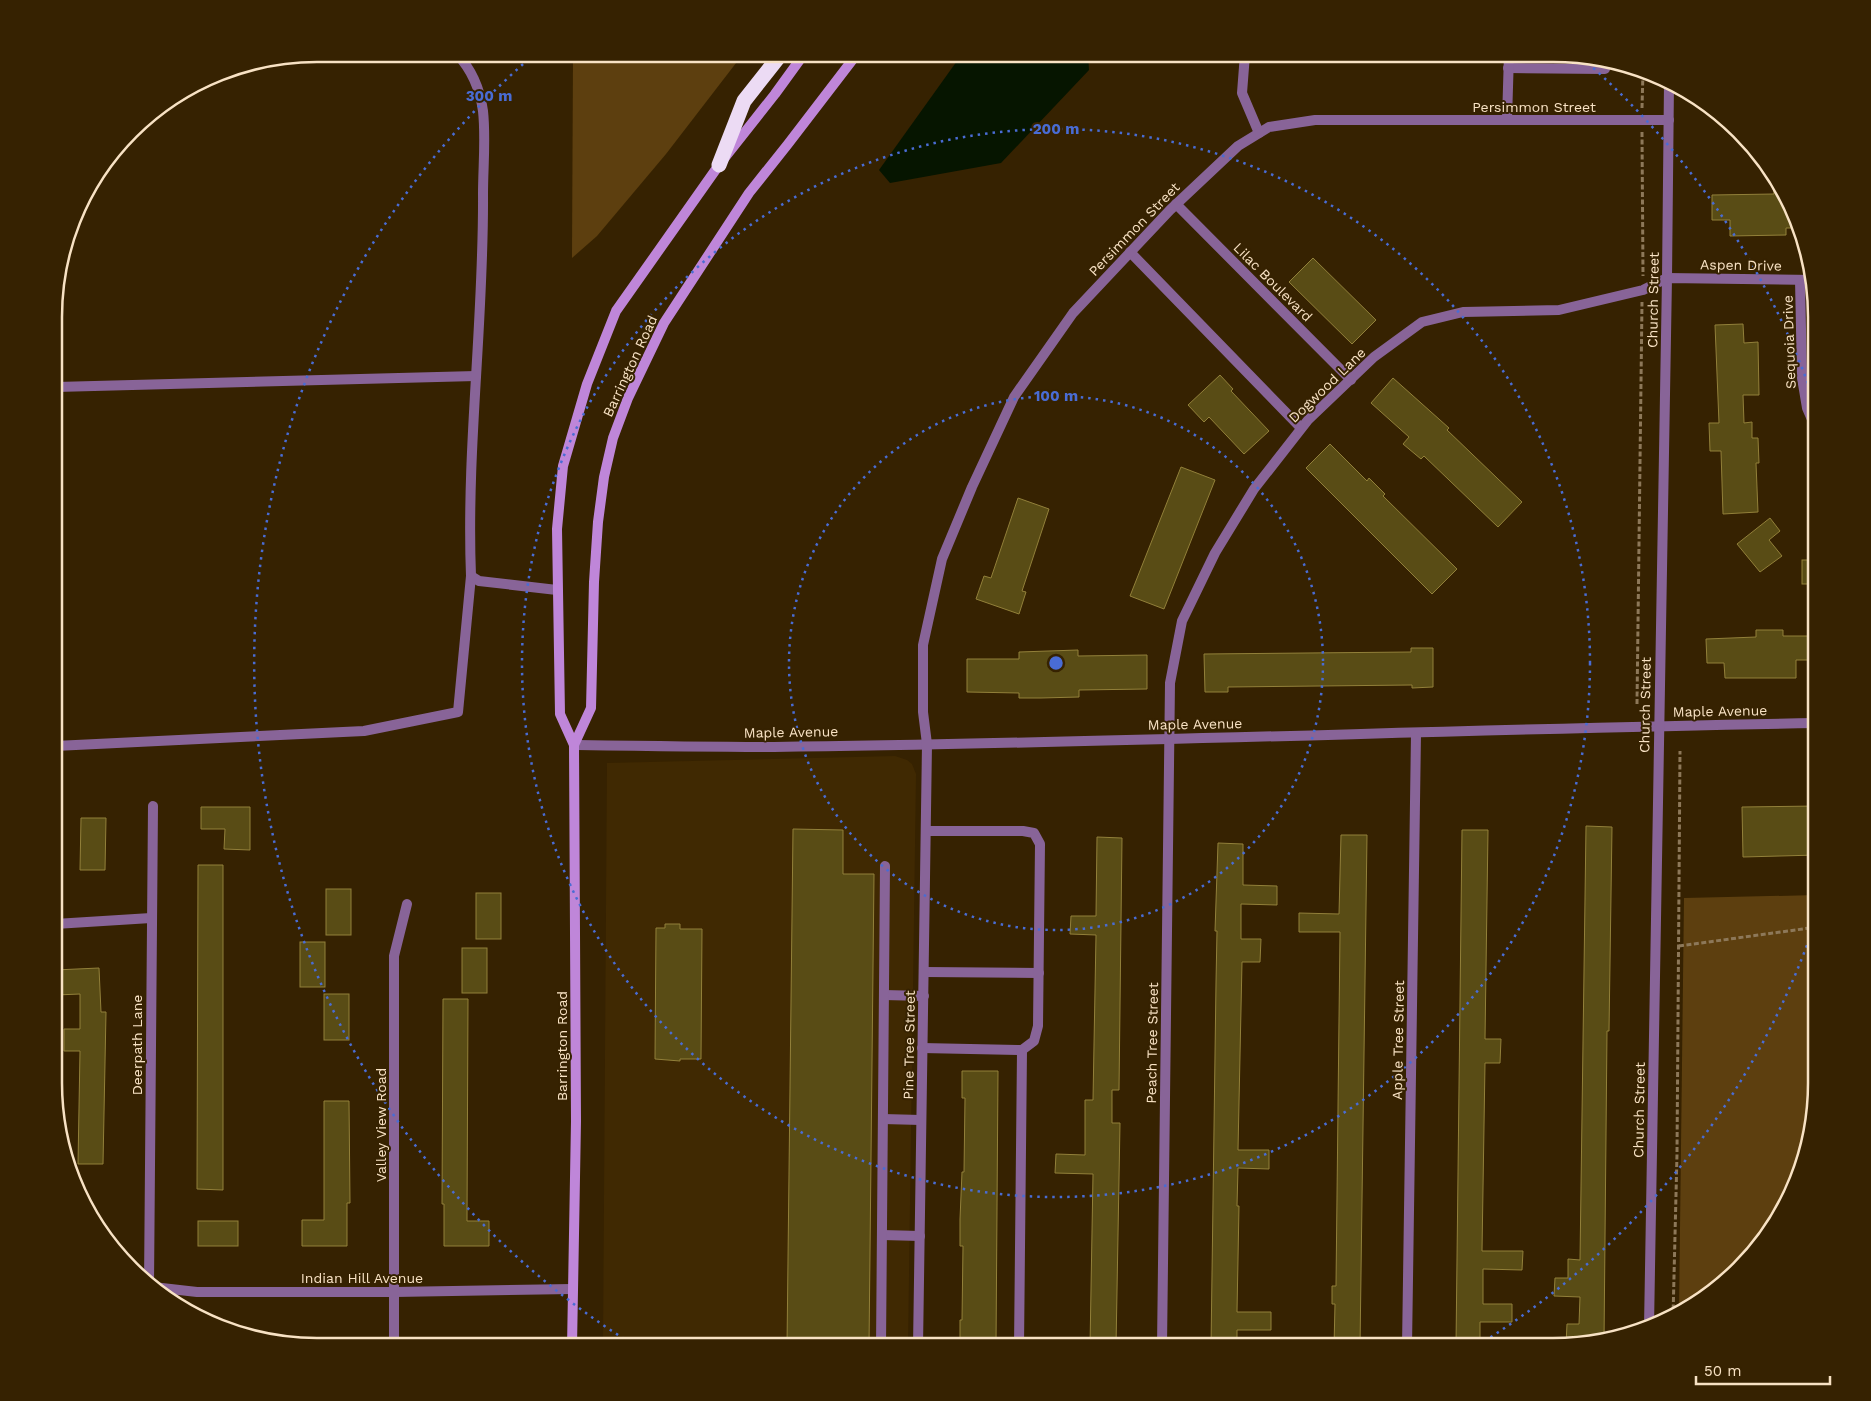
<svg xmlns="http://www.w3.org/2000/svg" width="1871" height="1401" font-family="'Work Sans',sans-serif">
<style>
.built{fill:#402902}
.green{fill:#5d3f0f}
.water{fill:#061500}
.building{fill:#594c15;stroke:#92803a}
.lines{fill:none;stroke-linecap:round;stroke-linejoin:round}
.path{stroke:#8d7859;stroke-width:3;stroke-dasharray:5 2.5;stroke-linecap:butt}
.lane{stroke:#886498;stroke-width:10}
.street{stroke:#886498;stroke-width:10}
.secondary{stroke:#bf86d9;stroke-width:10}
.highway{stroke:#ecdbf4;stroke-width:15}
.ring{fill:none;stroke:#496cd4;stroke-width:2.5;stroke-dasharray:2.5 5}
.labels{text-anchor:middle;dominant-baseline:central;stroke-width:4;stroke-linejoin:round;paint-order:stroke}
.street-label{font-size:14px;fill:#f8e2c4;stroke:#362201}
.rim{fill:none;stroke:#f8e2c4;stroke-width:2.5}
.centre{fill:#496cd4;stroke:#362201;stroke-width:2.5}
.ring-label{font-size:15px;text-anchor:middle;font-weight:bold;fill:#496cd4;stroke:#362201;stroke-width:4;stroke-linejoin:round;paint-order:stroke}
</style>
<rect width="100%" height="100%" fill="#362201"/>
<path class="built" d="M895,756L907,760L912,764L916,774L908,1347H603L607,763Z"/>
<g class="green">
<path d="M573,54H743L666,154L597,236L572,258Z"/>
<path d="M1817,895V1101L1797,1185L1752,1257L1679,1313L1684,898Z"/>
</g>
<path class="water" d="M962,54H1088L1089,70L1001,163L890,183L879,170Z"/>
<g class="building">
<path d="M1773,179L1790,201L1799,228H1786V235L1730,236V220H1712V195L1774,194Z"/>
<path d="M1313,258L1376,320L1352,344L1289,282Z"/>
<path d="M1743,324L1744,343L1758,342L1759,395H1743L1744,423L1752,422V438H1758L1759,463H1756L1758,512L1723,514L1721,451H1710L1709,423H1719L1715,325Z"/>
<path d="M1220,375L1233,389L1231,391L1269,431L1244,454L1209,417L1204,422L1188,405Z"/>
<path d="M1393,378L1449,428L1447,430L1522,502L1498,527L1424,456L1421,459L1403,444L1409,437L1371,403Z"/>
<path d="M1330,444L1367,481L1369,478L1385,494L1383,496L1457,569L1432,594L1306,468Z"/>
<path d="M1181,467L1215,480L1164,609L1130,596Z"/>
<path d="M1018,498L1049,509L1022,591L1026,592L1019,614L976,599L984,576L991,578Z"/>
<path d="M1770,518L1780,531L1769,540L1782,556L1760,572L1737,544Z"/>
<rect x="1802" y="560" width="15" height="24"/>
<path d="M1756,630H1783V636H1817V660H1796V678H1725L1724,663H1707L1706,639L1756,637Z"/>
<path d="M1411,648H1433V687L1412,688V685L1228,687V692H1205L1204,654L1411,652Z"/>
<path d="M1078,650V656L1147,655V689L1079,690V697L1041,698H1019V693L967,692V659H1019V652Z"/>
<path d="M1817,806V855L1743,857L1742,807Z"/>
<path d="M201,807H250V850L224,849L225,829H201Z"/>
<path d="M81,818H106L105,870H80Z"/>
<path d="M1586,826L1612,827L1609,1031H1607L1604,1342L1584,1344H1566L1567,1324H1579L1580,1297L1554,1296L1555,1278H1568V1259L1580,1260Z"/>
<path d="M793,829L843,830V874H874L869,1347H787Z"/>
<path d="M1462,830H1488L1485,1039H1501L1500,1063H1485L1482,1251H1523L1522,1270L1483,1269V1304H1512V1322H1480V1346H1456Z"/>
<path d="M1341,835H1367L1360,1347H1334L1335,1304H1332V1286H1336L1340,932H1299V913L1339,914Z"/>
<path d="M1097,837L1122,838L1119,1090H1112V1123H1120L1116,1347H1090L1093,1174L1055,1173L1056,1154L1085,1155V1100H1093L1096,935L1070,934L1071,916H1096Z"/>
<path d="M1218,843L1243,844V885L1277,886V905L1241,904V939H1261L1260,962H1242L1238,1150H1269V1169L1238,1168L1237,1206H1239L1237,1312H1271V1330H1237V1347H1211L1216,983L1217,931H1215Z"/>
<path d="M198,865H223V1190L197,1189Z"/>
<rect x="326" y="889" width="25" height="46"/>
<rect x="476" y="893" width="25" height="46"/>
<path d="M665,924H680V929H702L701,1059H680V1061L655,1059L656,928H665Z"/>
<rect x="300" y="942" width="25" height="45"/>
<rect x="462" y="948" width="25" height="45"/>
<path d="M99,968L101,1012H106L103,1164H78L80,1051H64V1029H80V994L56,995L55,970Z"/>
<rect x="324" y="994" width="25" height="46"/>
<path d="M443,999H468L467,1221H489V1246H444V1204H442Z"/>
<path d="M962,1071H998L996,1347H960V1320H962L963,1246H960V1219L962,1172H964L965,1098H962Z"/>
<path d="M324,1101H349L350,1203H347V1246H302V1220H324Z"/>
<rect x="198" y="1221" width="40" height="25"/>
</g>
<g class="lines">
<g class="path">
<path d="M1642,108L1643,71"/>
<path d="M1642,132L1643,276"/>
<path d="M1637,704L1642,302"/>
<path d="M1679,946L1817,927"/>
<path d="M1673,1317L1677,1154L1680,751"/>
</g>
<g class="lane">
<path d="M1245,54L1242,93L1259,133"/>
<path d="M1508,68L1605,69V62"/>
<path d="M1507,120L1509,54"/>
<path d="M56,387L476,376"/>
<path d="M55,746L364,731L458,712L471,576"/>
<path d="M925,972L1039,973"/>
<path d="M884,995L924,996"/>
<path d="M922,1048L1022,1050L1034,1041L1038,1026L1040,844L1034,833L1023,831H926"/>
<path d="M883,1119L921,1120"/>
<path d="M882,1235L920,1236"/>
<path d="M881,1347L885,866"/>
<path d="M1019,1347L1022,1050"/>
</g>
<g class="street">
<path d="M457,54C472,70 480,89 483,111C486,138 483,167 483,194C484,322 466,449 471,576L479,581L557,590"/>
<path d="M1176,204L1351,380"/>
<path d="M1130,252L1301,428"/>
<path d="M1800,280L1802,378L1807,408L1817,431"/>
<path d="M574,745C641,746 707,747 774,747C1122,743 1469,729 1817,723"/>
<path d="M55,924L151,918"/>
<path d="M149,1285L153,806"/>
<path d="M153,1287L197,1292H395L572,1289"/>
<path d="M1649,1327L1667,278L1669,83"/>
<path d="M394,1347V956L407,904"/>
<path d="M918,1347L927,744L923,712V645L942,559L972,487L1014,397L1073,313L1170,210L1238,146L1269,127L1315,120H1669"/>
<path d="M1162,1347L1170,683L1182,621L1215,553L1254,489L1308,420L1374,357L1422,322L1463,312L1559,310L1643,290L1667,278L1814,280"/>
<path d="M1407,1347L1416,734"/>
</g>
<g class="secondary">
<path d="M574,745L591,708L594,582L598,522L604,477L613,438L628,398L664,323L749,193L788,144L857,54"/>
<path d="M572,1347L576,1121L574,745L560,714L557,529L563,466L587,384L616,311L719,165L775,94L804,54"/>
</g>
<path class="highway" d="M719,165L744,101L781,54"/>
</g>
<g class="ring">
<circle cx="1056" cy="663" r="267"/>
<circle cx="1056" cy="663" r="534"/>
<path d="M1817 917A802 802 0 0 1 1475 1347M637 1347A802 802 0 0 1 530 58M1582 58A802 802 0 0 1 1817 409"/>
</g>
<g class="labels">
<g class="street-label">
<text x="1534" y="107">Persimmon Street</text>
<text transform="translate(1134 229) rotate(-46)">Persimmon Street</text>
<text transform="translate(1741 265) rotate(1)">Aspen Drive</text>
<text transform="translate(1273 282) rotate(45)">Lilac Boulevard</text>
<text transform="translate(1653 300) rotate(-89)">Church Street</text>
<text transform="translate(1789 342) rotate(-92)">Sequoia Drive</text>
<text transform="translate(630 366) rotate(-65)">Barrington Road</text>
<text transform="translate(1327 385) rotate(-44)">Dogwood Lane</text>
<text transform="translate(1645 705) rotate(-89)">Church Street</text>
<text transform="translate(1720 711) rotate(-1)">Maple Avenue</text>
<text transform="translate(1195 724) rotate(-1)">Maple Avenue</text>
<text transform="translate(791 732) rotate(-1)">Maple Avenue</text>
<text transform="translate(1398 1040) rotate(-89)">Apple Tree Street</text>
<text transform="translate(1152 1043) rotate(-89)">Peach Tree Street</text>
<text transform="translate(137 1045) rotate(-90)">Deerpath Lane</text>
<text transform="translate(909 1045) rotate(-89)">Pine Tree Street</text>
<text transform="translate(562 1046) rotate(-90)">Barrington Road</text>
<text transform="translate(1639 1110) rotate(-89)">Church Street</text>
<text transform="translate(381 1125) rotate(-90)">Valley View Road</text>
<text x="362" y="1278">Indian Hill Avenue</text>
</g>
</g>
<path d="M0 0H1871V1401H0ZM317 62H1553A255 255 0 0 1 1808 317V1083A255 255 0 0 1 1553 1338H317A255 255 0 0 1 62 1083V317A255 255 0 0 1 317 62Z" fill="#362201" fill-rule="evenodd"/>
<path class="rim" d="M317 62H1553A255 255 0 0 1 1808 317V1083A255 255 0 0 1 1553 1338H317A255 255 0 0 1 62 1083V317A255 255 0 0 1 317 62Z"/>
<circle cx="1056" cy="663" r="8" class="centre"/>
<g class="ring-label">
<text x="489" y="101">300 m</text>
<text x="1056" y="134">200 m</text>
<text x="1056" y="401">100 m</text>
</g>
<path d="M1696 1376v8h134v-8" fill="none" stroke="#f8e2c4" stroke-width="2.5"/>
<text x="1704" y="1376" font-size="15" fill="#f8e2c4" stroke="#362201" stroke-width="4" paint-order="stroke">50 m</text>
</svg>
